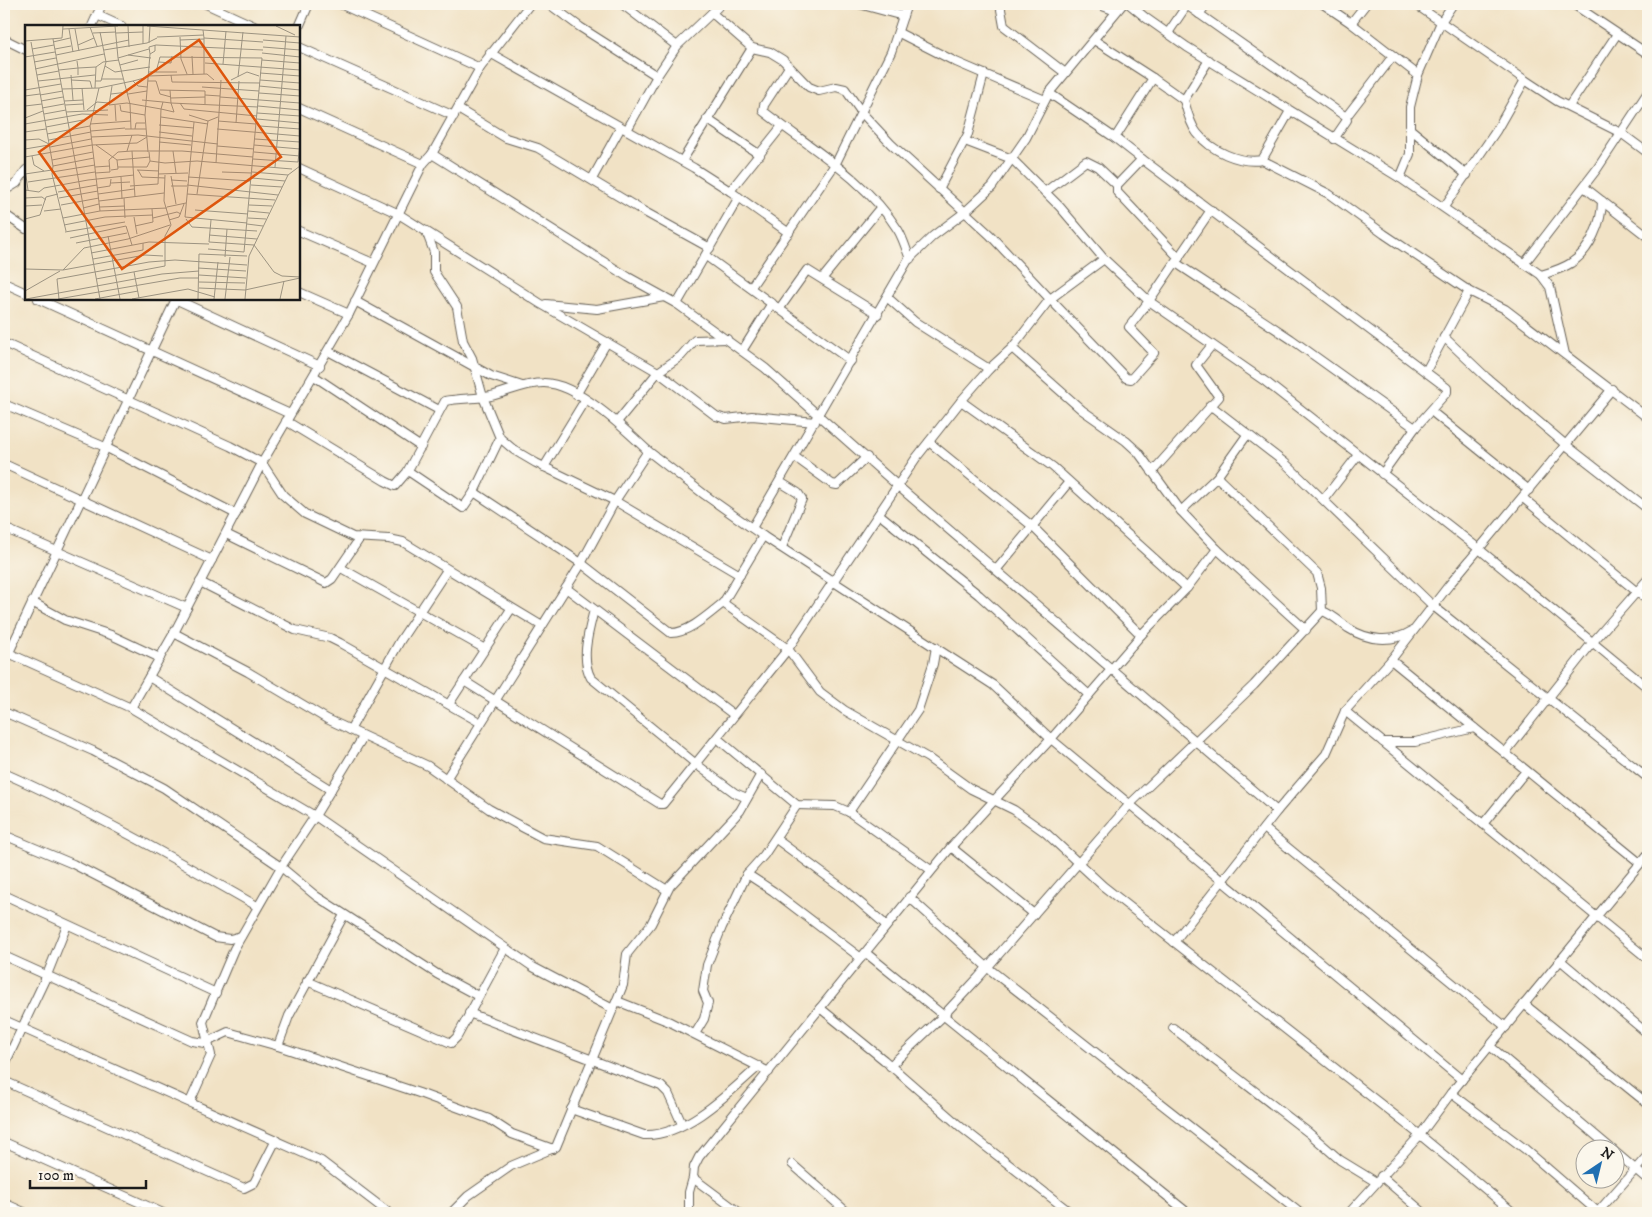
<svg xmlns="http://www.w3.org/2000/svg" width="1652" height="1217" font-family="'IM FELL DW Pica',serif">
<style>
.lines{fill:none;stroke-linecap:round;stroke-linejoin:round}
.minor-casing{stroke:#676157;stroke-width:10}
.minor{stroke:#fff;stroke-width:8}
.inset-road{fill:none;stroke:#9c9381;stroke-width:1}
.view{fill:#de560d;fill-opacity:0.15;stroke:#de560d;stroke-width:2.5}
.inset-edge{fill:none;stroke:#1c1c1c;stroke-width:2.5}
</style>
<rect width="100%" height="100%" fill="#fbf7ec"/>
<filter id="ink" filterUnits="userSpaceOnUse"><feTurbulence type="fractalNoise" baseFrequency=".02" numOctaves="2"/><feDisplacementMap in="SourceGraphic" scale="10" xChannelSelector="R" yChannelSelector="G"/><feConvolveMatrix kernelMatrix="1 2 1 2 8 2 1 2 1" color-interpolation-filters="sRGB"/></filter>
<filter id="wash" filterUnits="userSpaceOnUse"><feTurbulence type="fractalNoise" baseFrequency=".0096" numOctaves="4" result="noise"/><feDisplacementMap in="SourceGraphic" scale="20" xChannelSelector="R" yChannelSelector="G"/><feGaussianBlur stdDeviation="1.12" result="paint"/><feColorMatrix in="noise" values="0 0 0 0 0 0 0 0 0 0 0 0 0 0 0 0 0 1.4 0 .05"/><feComposite in="paint" operator="in"/></filter>
<g filter="url(#wash)">
<rect width="100%" height="100%" fill="#f1e2c5"/>
</g>
<g filter="url(#ink)">
<g class="lines">
<defs>
<g id="minor">
<path d="M206,4L254,26"/>
<path d="M340,4L480,68"/>
<path d="M549,4L580,27L657,76"/>
<path d="M622,4L677,46"/>
<path d="M859,4L903,16"/>
<path d="M1000,4L1004,26L1064,72"/>
<path d="M1097,4L1116,11"/>
<path d="M1129,4L1146,18L1187,47L1400,178L1541,275L1550,287L1565,354"/>
<path d="M1185,4L1346,117"/>
<path d="M1323,4L1351,23L1366,4"/>
<path d="M1415,4L1525,80L1557,101L1621,133L1648,153"/>
<path d="M1573,4L1648,54"/>
<path d="M1199,14L1207,4"/>
<path d="M97,15L121,26"/>
<path d="M1351,23L1418,75"/>
<path d="M92,26L102,4"/>
<path d="M299,27L309,4"/>
<path d="M899,33L956,62L1045,100"/>
<path d="M1168,33L1187,5"/>
<path d="M4,39L26,50"/>
<path d="M1094,40L1153,78L1115,138"/>
<path d="M299,47L454,116"/>
<path d="M490,53L694,168L730,191L789,233"/>
<path d="M789,67L764,105L763,111C809,147 866,179 898,230C903,238 906,249 910,259"/>
<path d="M1153,78L1184,100L1209,60"/>
<path d="M1049,93L1115,138L1142,159L1117,185V192L1179,258"/>
<path d="M1184,100C1187,111 1190,124 1197,133C1211,151 1240,164 1262,160"/>
<path d="M1569,106L1617,34"/>
<path d="M299,108L423,164"/>
<path d="M458,109L506,138L538,148L643,211L710,248"/>
<path d="M1290,111L1262,160L1329,194L1384,234L1469,291L1505,309L1648,418"/>
<path d="M707,119L760,155"/>
<path d="M1409,128L1467,175"/>
<path d="M627,130L657,76L677,46L721,4"/>
<path d="M1334,139L1347,120L1346,117L1393,56"/>
<path d="M965,141L1012,159L1060,207L1104,259"/>
<path d="M432,154L628,277L677,304L765,368L898,486L1277,811"/>
<path d="M1142,159L1447,388V392L1415,428L1382,474"/>
<path d="M682,161L752,48"/>
<path d="M299,168L397,213L541,304L658,372L716,416L726,419L752,416L815,422"/>
<path d="M1400,178L1410,154V107L1418,75L1441,22L1453,4"/>
<path d="M592,179L621,127"/>
<path d="M1584,187L1648,237"/>
<path d="M939,189L968,134L984,74"/>
<path d="M4,191L17,183L26,170"/>
<path d="M730,191L782,126"/>
<path d="M1045,192L1086,161L1098,167L1117,185"/>
<path d="M1444,207L1496,131L1525,80"/>
<path d="M1211,210L1149,301L1266,382L1479,549L1648,688"/>
<path d="M4,214L26,229"/>
<path d="M299,231L373,263"/>
<path d="M426,231L434,252V272L457,307L463,341L472,358L483,397L500,438L514,450L536,463L615,501L740,575"/>
<path d="M706,256L851,361"/>
<path d="M1104,259L1149,301L1129,327L1154,353L1131,379L1126,378L1050,299Z"/>
<path d="M1176,263L1291,339L1415,428"/>
<path d="M1524,264L1597,169L1648,92"/>
<path d="M1541,275C1551,272 1562,269 1571,263C1590,251 1602,222 1602,201"/>
<path d="M822,279L880,208"/>
<path d="M4,283L26,293"/>
<path d="M751,287L836,163L891,52L907,4"/>
<path d="M299,292L349,314"/>
<path d="M888,298L915,322L989,369"/>
<path d="M38,299L290,414"/>
<path d="M175,299L320,366"/>
<path d="M355,301L491,376L522,386"/>
<path d="M546,304L597,309L664,297"/>
<path d="M677,304L739,197"/>
<path d="M780,308L807,270L878,314"/>
<path d="M1444,337L1486,377L1566,445L1648,509"/>
<path d="M4,343L230,446L262,463L283,495L305,514L353,537L389,539L403,542L542,626"/>
<path d="M1012,348L1082,410L1126,441L1138,452L1181,511L1217,549L1306,630"/>
<path d="M328,351L439,410"/>
<path d="M742,351L772,303"/>
<path d="M1426,371L1469,291"/>
<path d="M314,376L421,447"/>
<path d="M576,395L607,342"/>
<path d="M961,401L1053,467L1187,588"/>
<path d="M4,404L105,447L236,514"/>
<path d="M1210,405L1285,463L1432,605L1648,778"/>
<path d="M1431,411L1529,490"/>
<path d="M286,421L385,481L395,486L407,472L445,401C461,398 476,399 491,396C508,392 525,383 543,383C576,382 625,429 648,451"/>
<path d="M617,422L658,372L681,356L695,340L727,339"/>
<path d="M929,442L1032,526L1141,635"/>
<path d="M795,457L832,484L837,485L867,457"/>
<path d="M4,464L212,560"/>
<path d="M544,467L585,400"/>
<path d="M408,471L463,508L474,492L500,438"/>
<path d="M1152,472L1219,397L1196,365L1212,345"/>
<path d="M1217,477L1317,573L1321,588L1322,611"/>
<path d="M780,482L798,493L802,499L782,547"/>
<path d="M474,492L581,563L671,633C689,633 709,614 723,603"/>
<path d="M1523,498L1648,601"/>
<path d="M1324,499L1358,455"/>
<path d="M1181,511L1217,477L1247,435"/>
<path d="M879,514L979,595L1089,695"/>
<path d="M4,528L187,608"/>
<path d="M752,528L908,260L933,236L965,212L992,187L1026,138L1049,93L1123,4"/>
<path d="M226,534L326,583L332,579L360,538"/>
<path d="M763,536L723,603L788,649L820,692L844,710L928,758L971,789L1014,810L1046,833L1103,886L1420,1135L1514,1213"/>
<path d="M341,568L485,649"/>
<path d="M997,569L1069,482"/>
<path d="M200,582L295,630L330,638L340,643L481,723"/>
<path d="M566,588L734,715"/>
<path d="M32,602L65,620L111,635L160,658"/>
<path d="M594,610C589,630 580,659 591,678L696,764L735,793L747,798"/>
<path d="M174,633L248,672L327,719L428,766L489,809L522,827L543,838L597,846L667,890"/>
<path d="M4,651L131,708L315,816L533,967L613,1009"/>
<path d="M1391,660L1640,863"/>
<path d="M4,663L176,299"/>
<path d="M149,677L331,790"/>
<path d="M464,681L660,804H663L788,649L916,458L961,401L989,369L1012,348L1050,299L990,235L891,144L862,113L845,89L836,87L819,91L809,87L783,60L770,52L752,48L712,13"/>
<path d="M449,704L511,609"/>
<path d="M131,708L174,633L262,463L349,314L423,164L432,154L480,68L530,4"/>
<path d="M1345,711L1648,959"/>
<path d="M4,712L93,751L164,788L281,867L316,896L437,974L478,996"/>
<path d="M350,730L400,641L447,570"/>
<path d="M717,738L797,805L835,806L849,812L931,870"/>
<path d="M1383,742H1415L1474,728"/>
<path d="M1505,753L1592,643L1648,579"/>
<path d="M4,773C92,812 173,858 257,906"/>
<path d="M446,779L578,569L615,501L648,451L705,495L763,536L993,685L1051,739L1462,1080"/>
<path d="M849,812L918,710L933,664L936,647"/>
<path d="M1483,824L1526,771"/>
<path d="M1264,828L1506,1027"/>
<path d="M4,835L73,864L215,937L230,939L241,936"/>
<path d="M776,839L844,889L886,925"/>
<path d="M951,847L1034,914"/>
<path d="M747,874L773,891L861,958"/>
<path d="M4,895L216,993"/>
<path d="M909,897L988,968L1300,1213"/>
<path d="M1174,942L1277,811L1326,754L1345,711L1391,660L1449,585L1612,389"/>
<path d="M866,953L1188,1213"/>
<path d="M4,956L192,1041L205,1043L228,1032L278,1046L419,1093L489,1119L512,1134L553,1149"/>
<path d="M1560,960L1648,1034"/>
<path d="M307,981L451,1043L457,1037L505,948"/>
<path d="M617,1001L670,1022L769,1072"/>
<path d="M1524,1004L1648,1104"/>
<path d="M820,1008L884,1060L962,1128L1071,1213"/>
<path d="M469,1013L661,1086L668,1093L682,1124"/>
<path d="M4,1020L321,1161L389,1213"/>
<path d="M1173,1028L1309,1133L1340,1160L1376,1182"/>
<path d="M695,1034L704,1019L708,1003L703,991L707,965L722,927L747,874L764,855L797,805"/>
<path d="M278,1046L289,1016L344,915"/>
<path d="M1491,1047L1613,1150"/>
<path d="M4,1066L47,975L67,925"/>
<path d="M890,1066L940,1019L978,978L1130,804L1254,685L1322,611C1332,614 1340,622 1348,628C1368,641 1392,643 1412,631"/>
<path d="M4,1081L244,1188L254,1183L276,1140"/>
<path d="M1451,1093L1525,1149L1599,1213"/>
<path d="M190,1102L211,1055L203,1022L234,949L281,867L315,816L363,737"/>
<path d="M571,1109L644,1135C685,1137 730,1092 759,1066"/>
<path d="M4,1142L163,1213"/>
<path d="M1614,1151L1648,1180"/>
<path d="M792,1164L848,1213"/>
<path d="M1381,1176L1424,1213"/>
<path d="M4,1203L26,1213"/>
<path d="M451,1213L468,1196L511,1166L556,1147L623,985L627,954L651,924L670,886L740,811L761,774"/>
<path d="M689,1213V1192L693,1178"/>
<path d="M740,1213L693,1178L694,1167L699,1157L951,847L1051,739L1141,635L1187,588L1217,549"/>
<path d="M1349,1213L1420,1135L1451,1093L1648,854"/>
<path d="M1597,1213L1648,1155"/>
</g>
</defs>
<use href="#minor" class="minor-casing"/>
<use href="#minor" class="minor"/>
</g>
</g>
<g transform="translate(25 25)">
<rect width="275" height="275" fill="#f1e2c5"/>
<path class="inset-road" d="M90,1L93,33L105,79L106,104M103,1L104,22M122,1L275,12M251,1L270,10M65,2L72,21M38,4L93,1M44,4L48,27M50,4L54,26M178,5L179,13L238,17M68,8L91,7M91,8L118,7M132,12L179,10M155,12L156,34L162,49M28,14L75,274M155,15L179,14M238,15L275,18M0,16L37,13L38,1M6,17L28,141L27,149L41,206M28,17L45,13M124,18L125,1M118,19V1M53,20L69,13M238,22L275,25M7,24L29,20M30,24L46,21M79,25L122,18L132,13M237,28L275,32M125,29L124,22L131,20L238,25M31,30L104,15M103,30L126,33M167,31L168,49M0,32L30,27M93,33L124,24M237,35L275,38M9,37L31,33M134,37L146,38L147,31M180,38L275,45M198,39L201,6M95,40L113,35M80,41L90,47L125,42M10,44L79,29M34,45L53,43L52,36M124,47H152M131,47L135,32L237,33L219,227M235,48L275,51M179,49V13M12,50L34,46M46,50L48,75M53,50V43L71,42L78,37L94,35M146,50L147,57L235,58M123,51L182,49L189,55M213,52L218,7M77,54H98M46,55L65,56L67,63M206,55L222,47L234,51M235,55L275,58M13,56L70,50M70,56H76L81,37L75,7M108,56L123,52M123,56H131L135,69L146,72M234,61L275,65M177,62L234,66M57,63L59,85M70,63L71,42M74,63L65,101L75,186M37,64L74,63L108,56L113,61L122,62M0,65L36,59M135,65L180,66V79M145,65L146,78L233,82M234,68L275,71M86,69L103,67M103,69L122,66M15,70L38,66M180,70L195,71M0,71L15,69M195,72L275,78M146,73L180,72M117,75L138,77M16,76L38,72M39,76L58,75M138,77L146,78L149,87L136,84ZM155,78L159,84L232,91M40,80L58,79M84,80L102,78L136,84L133,159L105,161M84,80L87,61M90,80L91,96M95,80L96,86L120,90M0,81L17,79M233,81L275,85M17,83L39,79M62,85L72,77L84,78M41,87L83,85M232,88L275,91M19,89L41,85M164,90L183,96M136,92L183,99M0,93L18,86M232,94L275,98M193,96L231,99M169,97L160,192L222,198M211,98L214,56M0,99L57,89L83,90M65,99L106,96M134,100L169,103M235,101L275,104M21,102L58,95M100,104H121M110,104L111,98H120M192,104L275,111M66,106L100,103M0,107L21,104M134,107L167,111M22,109L65,101M66,112L113,110L193,119M230,114L275,117M0,115L14,114L24,119M24,115L66,107M134,117L166,120M71,120L92,135L125,132M229,120L275,124M192,121L229,124M25,122L66,114M0,124L24,120M102,126L107,110M148,126L151,148M123,127L120,90L125,29L130,26V20M124,127L125,136L140,138L172,136L267,144M229,127L275,131M7,131L9,140L19,146M0,132L67,120L112,118L122,112M228,134L273,137M27,135L68,127M273,137L275,118M191,138L196,55M28,141L69,133M70,142L85,141M93,142H122L125,136M250,142L261,11M0,144L3,165M86,145L93,144L92,135M112,145L134,146M113,145L117,152L140,153M27,147L70,140M197,147L227,148M227,147L263,150M70,148L85,147L84,135L93,127L107,126M0,149L27,145M133,149L163,148M146,151L151,179M96,152L97,174M163,152L226,156M227,153L260,156M146,155L162,156M3,157L70,147M86,158L105,157M162,160L253,170M226,160L257,162M146,161H162M72,163L85,161L86,154M0,165L14,167L19,163L63,155L109,150M33,167L72,160M73,169L109,164M162,169L250,175M172,169L183,96L193,92M110,172L107,126H157L228,132M0,173L17,172L21,175M34,173L73,166M99,173L100,193M74,176L139,168M36,180L74,173M224,180L247,181M0,181L17,180M75,182L100,181M142,182L161,178M58,183L74,179M170,185L223,189M19,186L36,184M223,186L244,188M109,192L112,209M38,193L75,186L142,183M128,193L152,187L156,189M223,193L241,194M0,194L15,190L21,172L33,169M161,194L167,202L232,206M144,195L154,192L159,179M222,199L238,201M39,200L80,192L128,190M101,201L107,220M110,201L128,197L127,184M40,207L100,197M184,210L232,214M83,211L95,274M45,213L101,201M184,217L229,220L249,247L257,251L275,252M184,217L186,195M51,218L102,208M183,224L219,227M66,228L124,217L184,219M200,232L202,204M68,234L118,225V218M173,243L221,246M0,244L38,245L59,223L103,214L145,200M38,245L120,230L138,231M109,247L114,273M174,250L221,253M71,254L140,241V211L146,200L139,176L140,150M174,257L220,258M174,263L220,265L275,253M0,266L35,246M1,274L137,249L174,246M33,274L155,253H174M34,274L32,254L124,237L150,235L222,240M70,274L113,266M107,274L163,264L190,272M173,274L174,229L222,231M189,274L193,237M200,274L205,232M220,274L224,231L263,150L275,141M255,274L259,256"/>
<path class="view" d="M174,15L256,132L97,244L14,127Z"/>
<rect width="275" height="275" class="inset-edge"/>
</g>
<rect width="1652" height="1217" fill="none" stroke="#fbf7ec" stroke-width="20"/>
<g transform="translate(1600 1164) rotate(35)"><circle r="24" fill="#fbf7ec" stroke="#a29f99"/>
<path d="M0-4L9 19L0 12L-9 19Z" fill="#1f6fb2"/>
<text y="-8" font-size="14" font-weight="bold" text-anchor="middle" fill="#1c1c1c">N</text>
</g>
<path d="M30 1180v8h116v-8" fill="none" stroke="#1c1c1c" stroke-width="2.5"/>
<text x="38" y="1180" font-size="15" fill="#1c1c1c" stroke="#fbf7ec" stroke-width="4" paint-order="stroke">100 m</text>
</svg>
